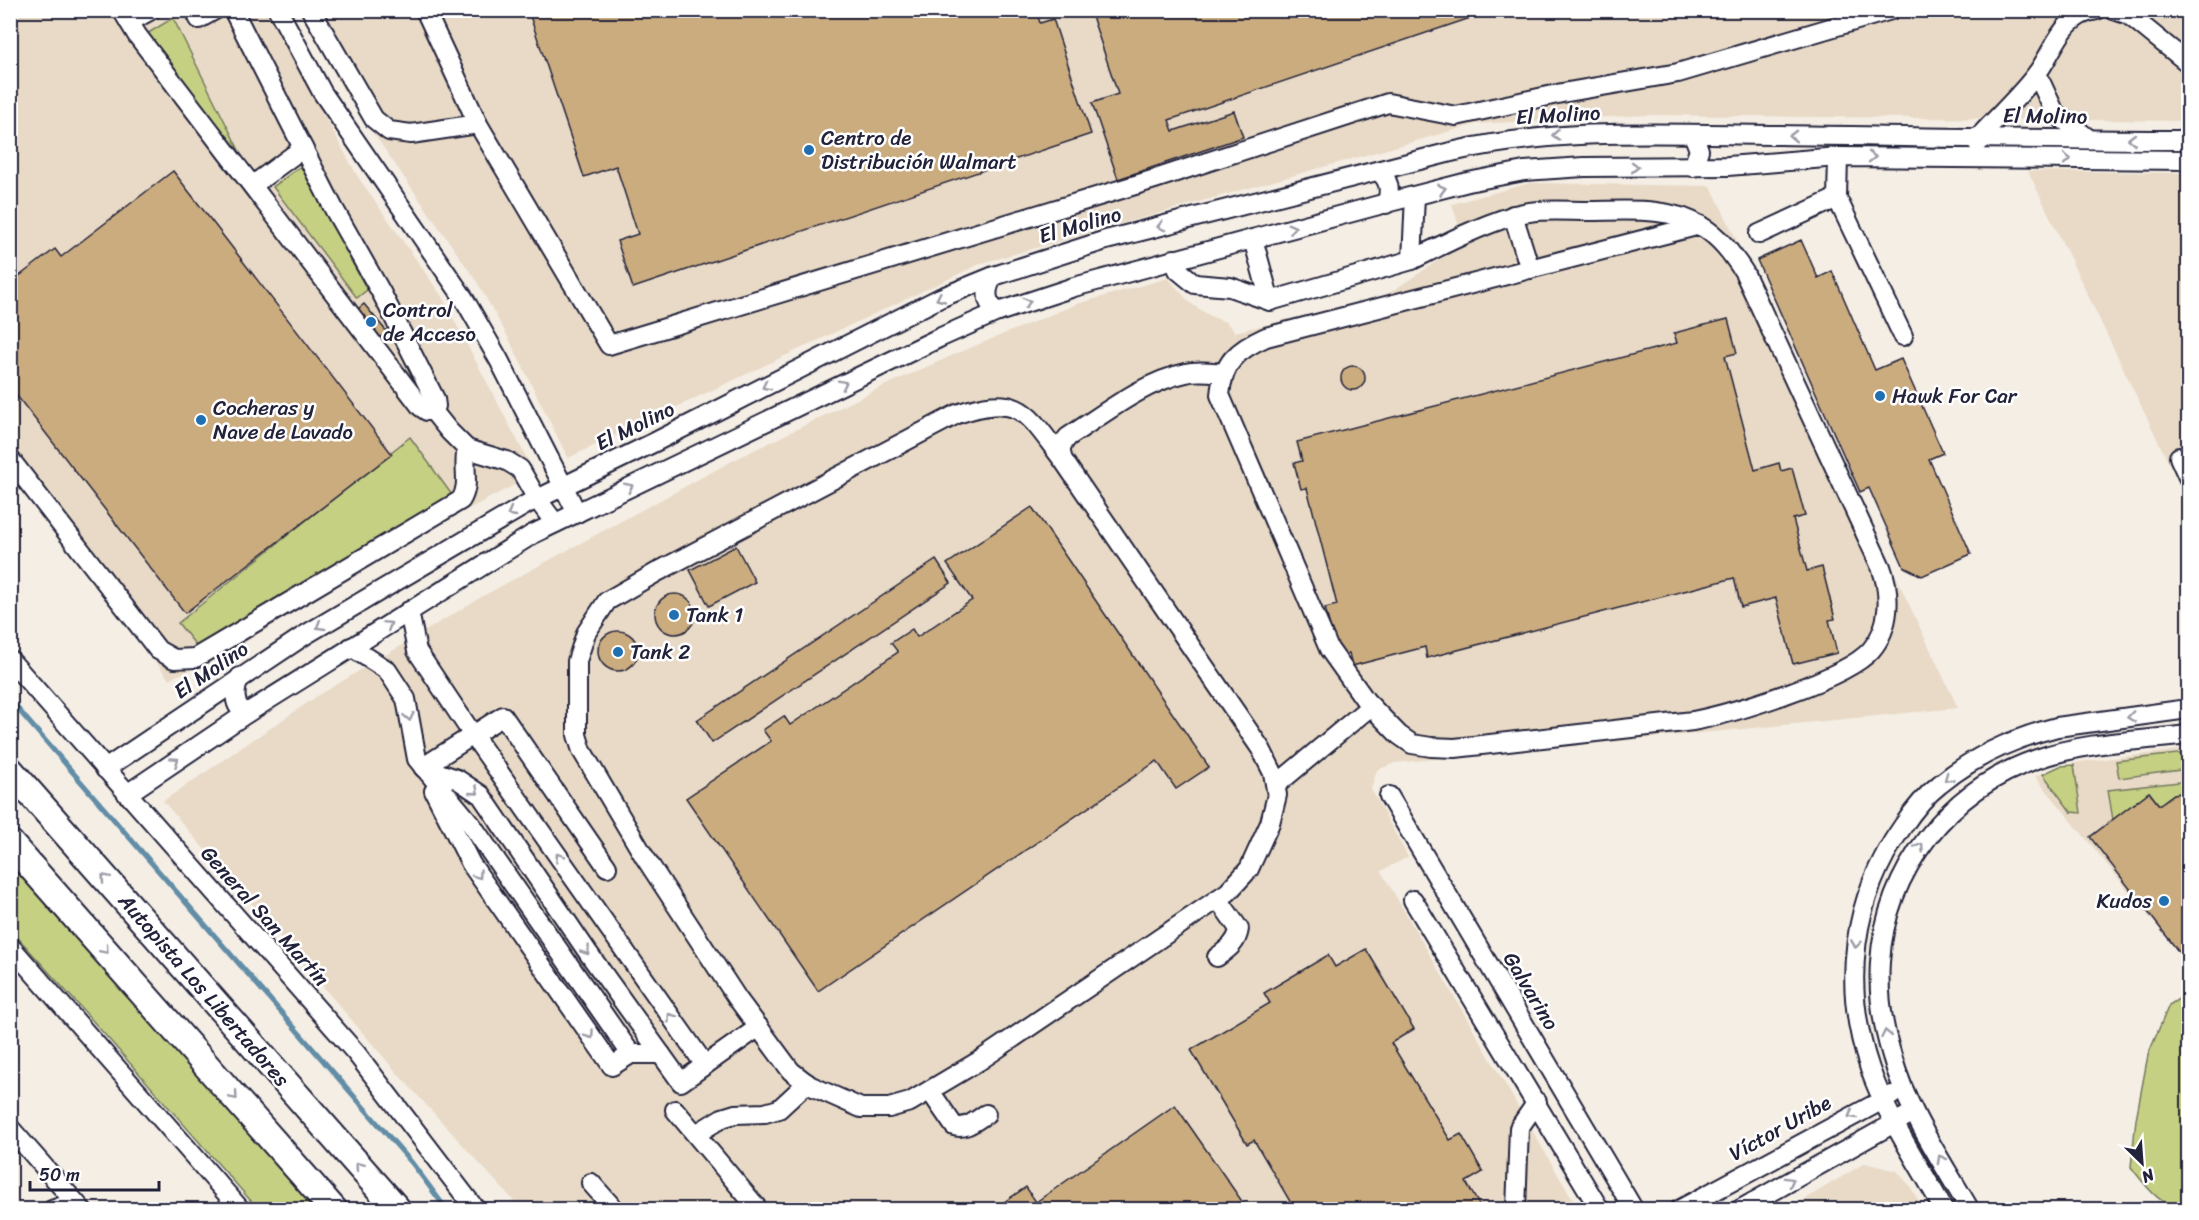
<svg xmlns="http://www.w3.org/2000/svg" width="2199" height="1220" font-family="Sriracha,sans-serif">
<style>
.built{fill:#e8dac6}
.green{fill:#c5d083;stroke:#74795f;stroke-width:1.5}
.lines{fill:none;stroke-linecap:round;stroke-linejoin:round}
.stream{stroke:#628da6;stroke-width:5}
.building{fill:#cbac7f;stroke:#22223b;stroke-width:1.5}
.minor-casing{stroke:#22223b;stroke-width:22}
.highway-casing{stroke:#22223b;stroke-width:30}
.minor{stroke:#fff;stroke-width:18}
.highway{stroke:#fff;stroke-width:26}
.oneway{stroke:#9c9ca7}
.poi-dot{fill:#1f6fb2;stroke:#fff;stroke-width:2}
.labels{text-anchor:middle;dominant-baseline:central;stroke-width:5;stroke-linejoin:round;paint-order:stroke}
.street-label{font-size:21px;fill:#22223b;stroke:#fff}
.poi-label{font-size:21px;fill:#22223b;stroke:#fff;text-anchor:start}
</style>
<rect width="100%" height="100%" fill="#f5eee5"/>
<filter id="ink" filterUnits="userSpaceOnUse"><feTurbulence type="fractalNoise" baseFrequency=".0167" numOctaves="2"/><feDisplacementMap in="SourceGraphic" scale="12" xChannelSelector="R" yChannelSelector="G"/><feConvolveMatrix kernelMatrix="1 2 1 2 8 2 1 2 1" color-interpolation-filters="sRGB"/></filter>
<g filter="url(#ink)">
<g class="built">
<path d="M11,11H267L358,177L441,295L535,474L421,534L220,657L169,679L11,475Z"/>
<path d="M302,11H2188V121L1647,115L1476,124L982,263L568,458L508,337L477,282L342,88Z"/>
<path d="M2028,171L2188,173V503Z"/>
<path d="M1530,183L1711,186L1958,708L1395,763L1377,770L1371,789L1408,857L1381,871L1578,1209H521L399,1075L163,801L316,697L483,596L734,460L884,386L960,352L1077,304L1168,278L1190,303L1212,317L1226,322L1235,332L1385,296L1464,243L1452,204Z"/>
<path d="M2188,749V964L2035,776L2079,762Z"/>
<path d="M1865,1163L1897,1171L1909,1185L1924,1209H1788Z"/>
</g>
<g class="green">
<path d="M173,18L240,152L145,35Z"/>
<path d="M301,166L367,290L357,298L273,187Z"/>
<path d="M410,437L452,495L199,649L178,623Z"/>
<path d="M2186,753L2188,756V769L2119,778L2116,761Z"/>
<path d="M2074,765L2081,813L2071,812L2043,774L2060,766Z"/>
<path d="M2188,781V792L2174,794L2159,805L2149,792L2113,820L2108,790Z"/>
<path d="M10,859L318,1209H258L92,1020L11,930Z"/>
<path d="M2188,993V1209C2162,1210 2146,1186 2131,1167L2136,1119L2148,1055L2169,1005Z"/>
</g>
<g class="lines">
<path class="stream" d="M10,700L412,1163L447,1210"/>
</g>
<g class="building">
<path d="M528,10H1036L1040,23L1053,19L1091,134L633,288L617,241L638,234L616,166L584,177Z"/>
<path d="M1090,10H1494L1169,120L1173,131L1234,111L1243,137L1118,179L1092,103L1118,94Z"/>
<path d="M173,171L392,454L185,613L10,387V283L55,249L61,257Z"/>
<path d="M1801,240L1818,278L1832,271L1875,370L1901,359L1943,453L1929,459L1971,554L1922,576L1904,567L1869,488L1860,492L1757,260Z"/>
<path d="M364,304L387,332L377,340L354,312Z"/>
<path d="M1728,319L1737,353L1725,356L1755,470L1779,463L1781,471L1792,468L1805,516L1793,519L1807,571L1822,567L1835,619L1829,620L1837,653L1793,664L1776,598L1741,607L1734,578L1427,658L1425,647L1352,666L1349,653L1338,656L1325,608L1337,605L1307,488L1301,489L1294,463L1302,461L1297,442L1677,343L1674,333Z"/>
<circle cx="1353" cy="378" r="12"/>
<path d="M1032,507L1209,767L1176,789L1157,761L818,991L686,798L771,741L763,730L784,716L790,725L898,652L891,643L912,629L917,637L972,600L947,564Z"/>
<path d="M736,546L755,582L709,606L690,570Z"/>
<path d="M936,560L951,583L712,743L697,720Z"/>
<circle cx="675" cy="614" r="20"/>
<circle cx="618" cy="651" r="20"/>
<path d="M2149,792L2159,805L2174,794L2188,792V964L2090,837Z"/>
<path d="M1366,949L1414,1029L1391,1043L1450,1140L1461,1134L1483,1172L1466,1182L1482,1210H1295L1254,1140L1247,1144L1191,1050L1270,1003L1264,993L1328,955L1335,967Z"/>
<path d="M1175,1105L1248,1210H999L997,1207L1026,1187L1036,1202Z"/>
</g>
<g class="lines">
<defs>
<g id="minor">
<path d="M122,10L137,35L421,407L427,411H433L449,431L467,449L507,461L520,469L537,499L555,523"/>
<path d="M195,10L199,19L215,10"/>
<path d="M233,10L334,209L382,294L435,399L436,406L433,411"/>
<path d="M278,10L322,92L463,297L499,360L577,513"/>
<path d="M311,10L374,119L389,131L411,134L478,124"/>
<path d="M425,10L478,124L609,345L1155,179L1388,103L1456,116L1562,93L1678,73L1891,10"/>
<path d="M2114,10L2129,15L2188,63"/>
<path d="M129,22L151,10"/>
<path d="M2037,74L2055,113L2089,139"/>
<path d="M1693,134L1699,150L1693,167"/>
<path d="M1978,144V138C1997,117 2018,98 2035,76C2054,53 2061,14 2097,10"/>
<path d="M1838,157L1837,198L1903,336"/>
<path d="M1378,171C1390,180 1391,191 1386,204"/>
<path d="M253,185L303,148"/>
<path d="M1513,215L1530,269"/>
<path d="M1759,234L1837,198"/>
<path d="M1253,239L1270,301"/>
<path d="M1174,259L1178,270L1195,284L1230,287L1270,301L1412,260L1415,196"/>
<path d="M1412,260C1444,244 1477,227 1512,216C1536,208 1563,211 1589,211C1624,211 1669,206 1701,226C1720,237 1732,254 1744,272L1881,567C1891,593 1891,627 1871,650C1846,679 1733,713 1693,721L1455,748L1431,747L1412,744L1399,735L1366,701L1329,649L1220,395C1223,362 1237,350 1266,337L1700,225"/>
<path d="M994,276C985,288 984,304 999,312"/>
<path d="M2179,457L2188,477"/>
<path d="M10,459L158,650L174,659L195,658L461,500C471,483 462,468 467,449"/>
<path d="M1063,460C1027,413 1021,392 957,414L659,571L607,601L586,633L577,661V735L582,751L644,856L737,998L791,1071L809,1085L861,1108H889L910,1102L979,1061L1228,892L1249,869L1270,823L1277,795L1273,773L1261,749L1063,460C1059,450 1061,445 1068,437C1104,414 1143,382 1186,373C1198,370 1212,372 1224,373"/>
<path d="M409,611L417,651L473,735L705,1065"/>
<path d="M351,647L387,670L406,699L417,759L471,824L631,1054H661"/>
<path d="M10,660L356,1053L476,1210"/>
<path d="M240,677C234,690 232,707 247,713"/>
<path d="M423,767L503,716L607,867"/>
<path d="M424,768L457,779L481,795L589,954L681,1082L759,1027"/>
<path d="M105,769L305,635L527,504L655,442L940,298L994,276L1106,240L1451,152C1559,127 1671,134 1781,135C1917,137 2053,140 2188,140"/>
<path d="M1276,785L1371,706"/>
<path d="M434,791L471,864L612,1066L631,1054"/>
<path d="M127,794L247,713L533,534L939,338L995,313L1074,287L1390,202L1468,182L1524,171L1584,167L1728,166L1838,157L2188,160"/>
<path d="M1389,796L1634,1210"/>
<path d="M1413,900L1600,1210"/>
<path d="M10,946L241,1210"/>
<path d="M1217,957C1228,949 1237,943 1239,929L1218,899"/>
<path d="M930,1091L954,1126C966,1130 976,1120 986,1114"/>
<path d="M675,1110L759,1210"/>
<path d="M10,1128L82,1210"/>
<path d="M696,1134L722,1118L735,1114L765,1113L779,1109L807,1083"/>
<path d="M591,1183L615,1210"/>
<path d="M52,1210L75,1202"/>
<path d="M1516,1210L1519,1128L1537,1102"/>
<path d="M1679,1210L1892,1095"/>
<path d="M1739,1210L1905,1117"/>
<path d="M1944,1210C1919,1164 1887,1118 1870,1069C1841,985 1852,898 1903,826C1913,811 1925,796 1939,785C1974,756 2014,738 2057,727L2188,709"/>
<path d="M1970,1210C1942,1161 1907,1111 1892,1056C1883,1027 1878,993 1880,962C1886,870 1949,789 2037,759C2084,742 2139,741 2188,735"/>
</g>
<g id="highway">
<path d="M10,770L398,1210"/>
<path d="M10,843L334,1210"/>
</g>
</defs>
<use href="#minor" class="minor-casing"/>
<use href="#highway" class="highway-casing"/>
<use href="#minor" class="minor"/>
<use href="#highway" class="highway"/>
</g>
<defs><path id="oneway-chevron" d="M-2-3.5L2.5 0L-2 3.5" fill="none" stroke-width="1.6" stroke-linecap="round" stroke-linejoin="round" transform="scale(1.5)"/></defs>
<g class="oneway">
<use href="#oneway-chevron" transform="translate(1556 135) rotate(176)"/>
<use href="#oneway-chevron" transform="translate(1793 136) rotate(-179)"/>
<use href="#oneway-chevron" transform="translate(2132 139) rotate(-179)"/>
<use href="#oneway-chevron" transform="translate(1872 157)"/>
<use href="#oneway-chevron" transform="translate(2067 159)"/>
<use href="#oneway-chevron" transform="translate(1635 167)"/>
<use href="#oneway-chevron" transform="translate(1442 189) rotate(-15)"/>
<use href="#oneway-chevron" transform="translate(1161 226) rotate(165)"/>
<use href="#oneway-chevron" transform="translate(1292 228) rotate(-15)"/>
<use href="#oneway-chevron" transform="translate(940 298) rotate(155)"/>
<use href="#oneway-chevron" transform="translate(1027 302) rotate(-18)"/>
<use href="#oneway-chevron" transform="translate(843 384) rotate(-26)"/>
<use href="#oneway-chevron" transform="translate(766 386) rotate(153)"/>
<use href="#oneway-chevron" transform="translate(629 487) rotate(-26)"/>
<use href="#oneway-chevron" transform="translate(511 513) rotate(150)"/>
<use href="#oneway-chevron" transform="translate(388 625) rotate(-32)"/>
<use href="#oneway-chevron" transform="translate(320 626) rotate(149)"/>
<use href="#oneway-chevron" transform="translate(409 717) rotate(79)"/>
<use href="#oneway-chevron" transform="translate(2131 717) rotate(172)"/>
<use href="#oneway-chevron" transform="translate(175 761) rotate(-34)"/>
<use href="#oneway-chevron" transform="translate(1948 778) rotate(143)"/>
<use href="#oneway-chevron" transform="translate(475 791) rotate(41)"/>
<use href="#oneway-chevron" transform="translate(1920 847) rotate(-56)"/>
<use href="#oneway-chevron" transform="translate(559 857) rotate(-125)"/>
<use href="#oneway-chevron" transform="translate(478 875) rotate(55)"/>
<use href="#oneway-chevron" transform="translate(105 878) rotate(-131)"/>
<use href="#oneway-chevron" transform="translate(1856 944) rotate(97)"/>
<use href="#oneway-chevron" transform="translate(105 950) rotate(49)"/>
<use href="#oneway-chevron" transform="translate(586 951) rotate(56)"/>
<use href="#oneway-chevron" transform="translate(671 1017) rotate(-125)"/>
<use href="#oneway-chevron" transform="translate(1886 1034) rotate(-101)"/>
<use href="#oneway-chevron" transform="translate(590 1035) rotate(55)"/>
<use href="#oneway-chevron" transform="translate(234 1096) rotate(49)"/>
<use href="#oneway-chevron" transform="translate(1852 1115) rotate(151)"/>
<use href="#oneway-chevron" transform="translate(1941 1159) rotate(-119)"/>
<use href="#oneway-chevron" transform="translate(359 1166) rotate(-131)"/>
<use href="#oneway-chevron" transform="translate(1790 1181) rotate(-29)"/>
</g>
</g>
<g class="poi-dot">
<circle cx="809" cy="150" r="6"/>
<circle cx="371" cy="322" r="6"/>
<circle cx="1880" cy="396" r="6"/>
<circle cx="201" cy="420" r="6"/>
<circle cx="674" cy="615" r="6"/>
<circle cx="618" cy="652" r="6"/>
<circle cx="2164" cy="901" r="6"/>
</g>
<g class="labels">
<g class="street-label">
<text transform="translate(1558 115) rotate(-3)">El Molino</text>
<text transform="translate(2045 116) rotate(1)">El Molino</text>
<text transform="translate(1080 225) rotate(-16)">El Molino</text>
<text transform="translate(635 426) rotate(-26)">El Molino</text>
<text transform="translate(211 670) rotate(-34)">El Molino</text>
<text transform="translate(265 916) rotate(48)">General San Martín</text>
<text transform="translate(204 990) rotate(49)">Autopista Los Libertadores</text>
<text transform="translate(1531 991) rotate(59)">Galvarino</text>
<text transform="translate(1780 1128) rotate(-29)">Víctor Uribe</text>
</g>
<g class="poi-label">
<text x="821" y="138">Centro de<tspan x="821" dy="24">Distribución Walmart</tspan></text>
<text x="383" y="310">Control<tspan x="383" dy="24">de Acceso</tspan></text>
<text x="1892" y="396">Hawk For Car</text>
<text x="213" y="408">Cocheras y<tspan x="213" dy="24">Nave de Lavado</tspan></text>
<text x="686" y="615">Tank 1</text>
<text x="630" y="652">Tank 2</text>
<text x="2152" y="901" text-anchor="end">Kudos</text>
</g>
</g>
<rect width="2199" height="1220" fill="none" stroke="#fff" stroke-width="36"/>
<rect x="18" y="18" width="2163" height="1184" fill="none" stroke="#22223b" stroke-width="2" filter="url(#ink)"/>
<g transform="translate(2142 1163) rotate(155)" stroke="#ffffff" stroke-width="4.5" paint-order="stroke">
<path d="M0-4.5L10 22L0 15L-10 22Z" fill="#22223b"/>
<text y="-9" font-size="16" font-weight="bold" text-anchor="middle" fill="#22223b">N</text>
</g>
<path d="M30 1181v9h129v-9" fill="none" stroke="#22223b" stroke-width="3"/>
<text x="39" y="1181" font-size="18" fill="#22223b" stroke="#ffffff" stroke-width="4.5" paint-order="stroke">50 m</text>
</svg>
